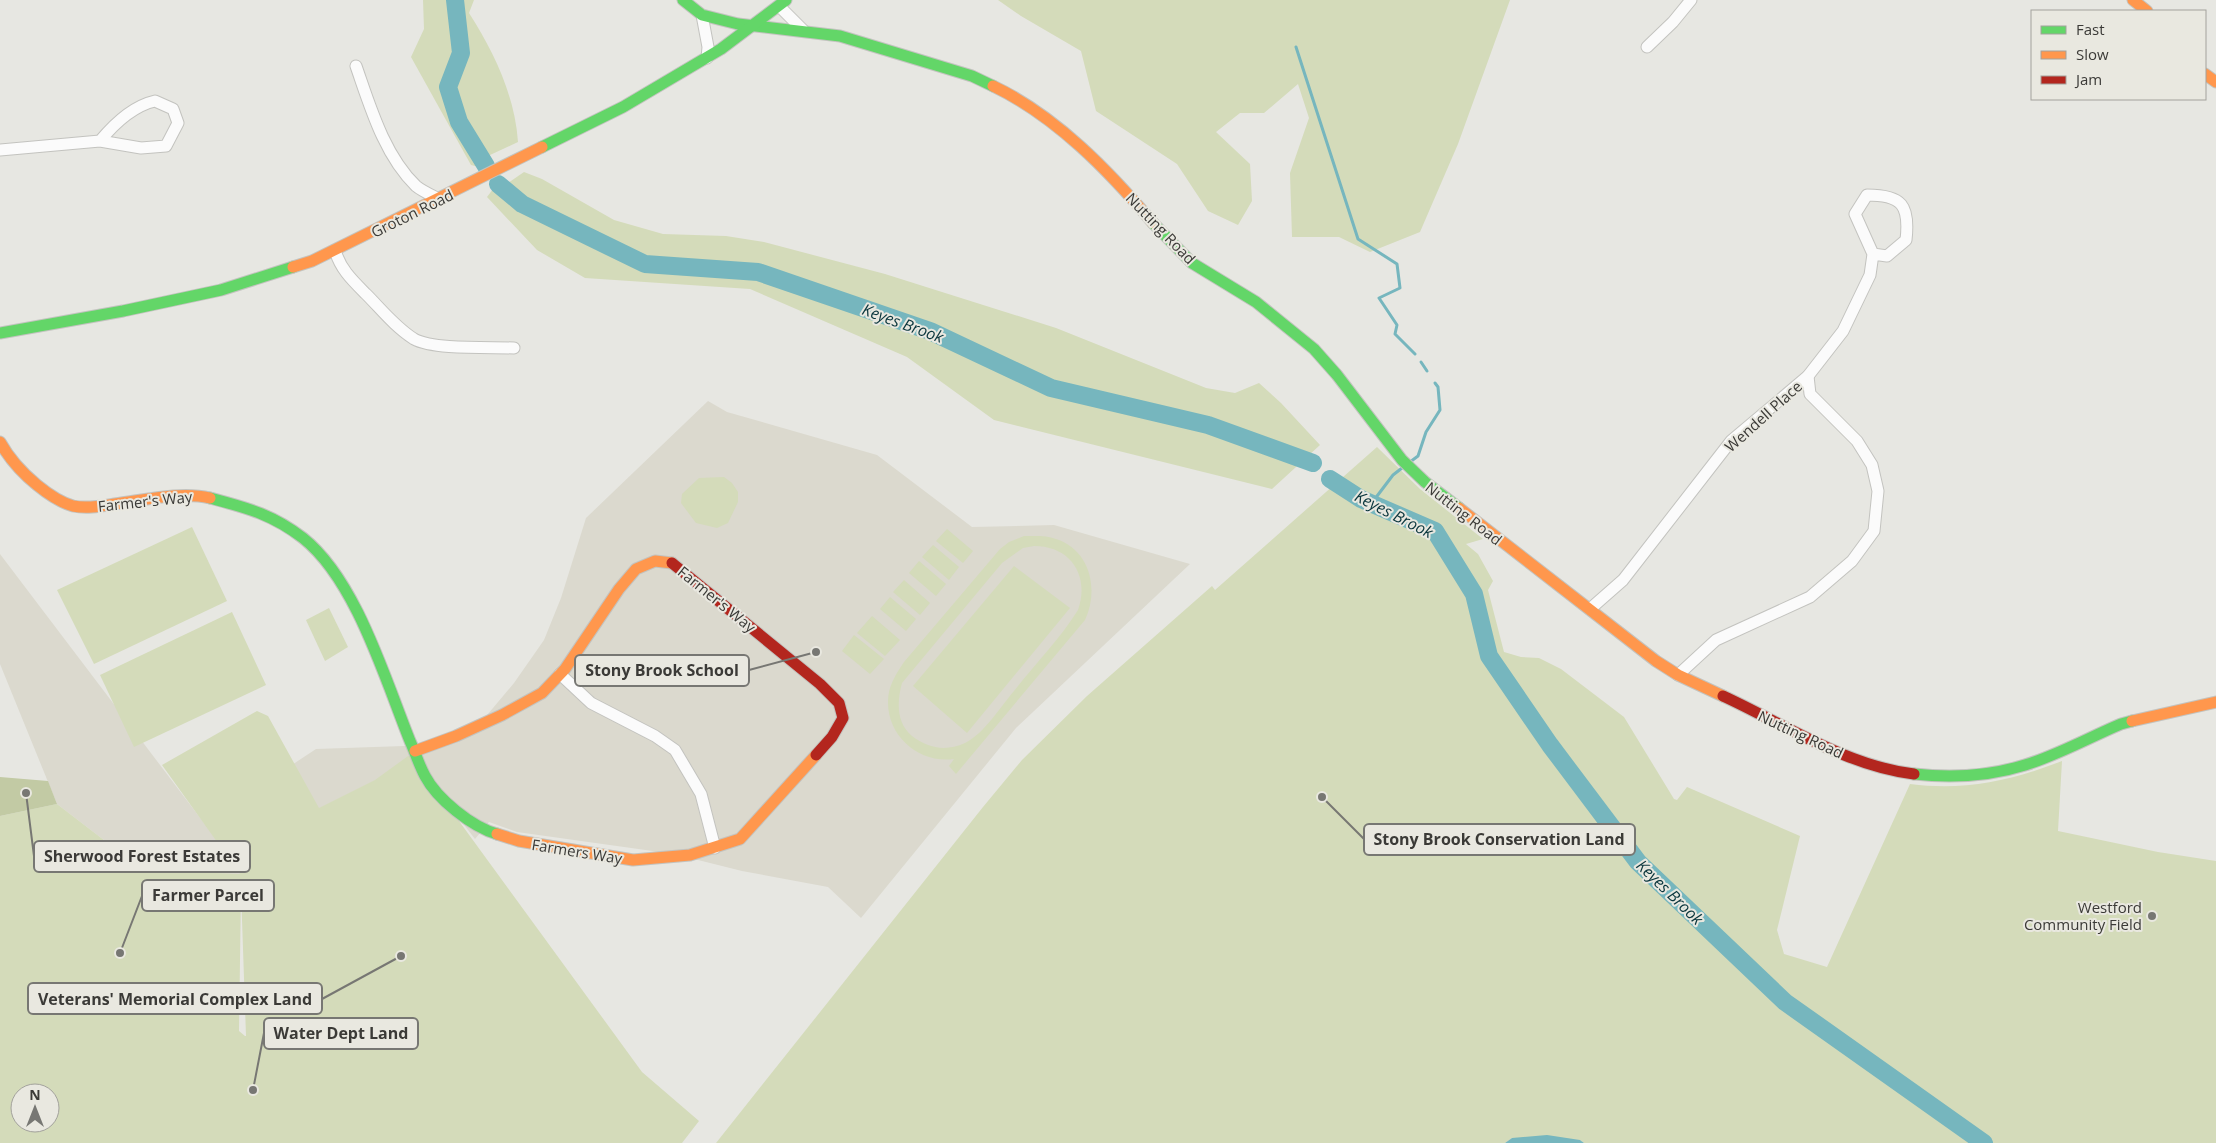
<svg xmlns="http://www.w3.org/2000/svg" width="2216" height="1143" font-family="'Open Sans',sans-serif">
<style>
.built{fill:#dbd9ce}
.green{fill:#d4dbba;fill-rule:evenodd}
.forest{fill:#c2caa4}
.water{fill:#76b6be}
.lines{fill:none;stroke-linecap:round;stroke-linejoin:round}
.stream{stroke:#76b6be;stroke-width:3}
.river{stroke:#76b6be;stroke-width:18}
.street-casing{stroke:#c3c3bf;stroke-width:13}
.fast-casing{stroke:#c3c3bf;stroke-width:13}
.slow-casing{stroke:#c3c3bf;stroke-width:13}
.jam-casing{stroke:#c3c3bf;stroke-width:13}
.street{stroke:#fbfbfb;stroke-width:11}
.fast{stroke:#63d668;stroke-width:11}
.slow{stroke:#ff974d;stroke-width:11}
.jam{stroke:#b3261e;stroke-width:11}
.poi-dot{fill:#777773;stroke:#e9e8e0;stroke-width:2}
.labels{text-anchor:middle;dominant-baseline:central;stroke-width:4;stroke-linejoin:round;paint-order:stroke}
.street-label{font-size:15px;fill:#3b3a37;stroke:#e9e8e0}
.poi-label{font-size:15px;fill:#3b3a37;stroke:#e9e8e0;text-anchor:end}
.water-label{font-size:16px;font-style:italic;fill:#0a363d;stroke:#e9e8e0}
.leader{fill:none;stroke:#777773;stroke-width:2}
.callout-dot{fill:#777773;stroke:#e9e8e0;stroke-width:2}
.callout{fill:#e9e8e0;stroke:#777773;stroke-width:2}
.callout-label{font-size:16px;text-anchor:middle;font-weight:bold;fill:#3b3a37}
</style>
<rect width="100%" height="100%" fill="#e7e7e2"/>
<path class="built" d="M708,401L727,412L877,455L972,527L1054,525L1190,564L1016,728L861,918L828,887L742,871L674,854L517,832L489,822L475,839L424,773L241,875L143,870L57,804L0,664V554L204,823L316,749L433,745L477,727L514,683L544,640L561,598L586,518Z"/>
<g class="green">
<path d="M423,0H474L469,13C494,52 515,96 518,142L490,155V165L483,168L471,165L411,57L424,29Z"/>
<path d="M998,0H1510L1458,144L1420,232L1370,252L1339,237H1292L1290,173L1309,118L1298,84L1264,113H1240L1216,132L1250,164L1252,201L1238,225L1208,211L1177,164L1096,111L1081,51L1021,16Z"/>
<path d="M524,172L542,179L614,220L663,234L726,236L764,242L885,274L1056,328L1206,388L1235,393L1259,383L1281,403L1320,445L1272,489L994,420L907,357L750,289L585,278L537,250L487,197L496,185H505Z"/>
<path d="M1377,447L1420,489L1483,539L1466,544L1478,554L1493,581L1488,590L1504,652L1521,657L1539,658L1561,669L1624,717L1674,799L1677,800L1687,787L1800,836L1777,930L1784,954L1827,967L1910,784C1964,791 2011,781 2062,761L2058,831L2158,852L2216,861V1143H1584L1580,1140L1512,1138L1505,1143H716L983,807L1022,760L1087,696L1212,586L1215,590Z"/>
<path d="M724,477L732,483L738,492V502L728,523L717,528L696,523L681,503L682,494L699,478Z"/>
<path d="M192,527L227,601L94,664L57,590Z"/>
<path d="M947,529L973,551L963,563L936,541Z"/>
<path d="M1024,536C1035,536 1046,535 1056,539C1091,550 1099,591 1085,620L956,774L949,766L954,759C920,764 887,737 888,701C888,686 896,674 904,662L1000,549L1009,542ZM1034,546C1071,546 1090,576 1078,610C1060,639 1035,664 1014,691C1000,707 985,733 965,743C945,752 928,748 912,736C896,723 897,701 902,683L1002,563L1023,548Z"/>
<path d="M933,545L959,567L949,580L922,557Z"/>
<path d="M919,561L946,584L936,596L909,573Z"/>
<path d="M1014,566L1070,608L967,733L913,686Z"/>
<path d="M904,580L930,603L920,615L893,592Z"/>
<path d="M890,597L916,619L906,631L880,609Z"/>
<path d="M329,608L348,647L325,661L306,620Z"/>
<path d="M232,612L266,685L134,747L100,675Z"/>
<path d="M872,616L900,640L885,656L857,633Z"/>
<path d="M854,635L884,659L870,674L842,651Z"/>
<path d="M257,711L268,716L319,808L375,780L415,751L424,773L642,1072L699,1121L682,1143H0V816L57,804L143,870L240,874L162,765ZM241,891L246,1036H245L239,1031ZM20,1093H50V1123H20Z"/>
</g>
<path class="forest" d="M0,777L48,781L57,804L0,816Z"/>
<path class="water" d="M1547,1135L1580,1140L1584,1143H1505L1512,1138Z"/>
<g class="lines">
<g class="stream">
<path d="M1296,47L1358,239L1397,264L1400,288L1379,298L1397,325L1395,334L1415,354"/>
<path d="M1421,362L1427,371"/>
<path d="M1410,462L1418,456L1426,432L1440,410L1438,387L1435,383"/>
<path d="M1371,504L1393,475L1402,468"/>
</g>
<g class="river">
<path d="M455,0L461,53L448,87L459,122L486,166"/>
<path d="M498,184L522,204L645,264L758,272L930,331L1051,388L1208,425L1313,463"/>
<path d="M1330,479L1361,499L1435,531L1474,594L1489,656L1550,745L1638,862L1785,1002L1984,1143"/>
</g>
<defs>
<g id="street">
<path d="M779,6L803,30"/>
<path d="M702,15L708,47L707,58"/>
<path d="M1647,47L1673,22L1691,0"/>
<path d="M356,66C370,106 384,155 416,186C422,191 431,195 439,199"/>
<path d="M0,150L100,141L141,148L166,146L178,123L173,109L155,101C133,106 114,124 100,141"/>
<path d="M335,250C340,269 353,281 366,294C381,309 395,327 414,339C434,350 489,347 514,348"/>
<path d="M1590,609L1623,580L1731,441L1808,376L1843,331L1870,275L1873,254L1855,214L1867,195C1902,195 1910,205 1906,240L1887,256L1873,254"/>
<path d="M560,674L591,703L655,736L675,750L701,794L715,848"/>
<path d="M1678,675L1716,640L1810,597L1852,561L1874,531L1878,491L1872,465L1857,441L1810,394L1808,376"/>
</g>
<g id="fast">
<path d="M683,0L702,15L738,24L840,36L972,76L993,86"/>
<path d="M542,147L623,107L721,49L786,0"/>
<path d="M1153,223L1192,263L1256,302L1314,349L1337,375L1402,460L1425,482L1459,508"/>
<path d="M0,333L123,311L221,290L293,267"/>
<path d="M210,498C247,508 272,514 303,538C356,580 385,679 410,741C415,752 419,765 425,776C437,799 472,827 497,834"/>
<path d="M1914,774C1950,778 1990,776 2025,765C2058,755 2090,737 2121,724L2132,721"/>
</g>
<g id="slow">
<path d="M2133,0L2147,11"/>
<path d="M2205,74L2216,82"/>
<path d="M993,86C1056,116 1109,171 1153,223"/>
<path d="M293,267L312,261L542,147"/>
<path d="M0,442C10,460 21,472 37,485C48,494 59,502 73,506C87,509 102,506 115,504C145,500 181,491 210,498"/>
<path d="M1459,508L1656,661L1678,675L1723,696"/>
<path d="M2132,721L2216,702"/>
<path d="M415,751L456,736L502,715L542,693L565,669L619,589L636,569L655,561L672,563"/>
<path d="M497,834L519,841L633,860L690,855L740,839L816,755"/>
</g>
<g id="jam">
<path d="M672,563L820,684L839,703L843,718L832,737L816,755"/>
<path d="M1723,696C1784,724 1846,766 1914,774"/>
</g>
</defs>
<use href="#street" class="street-casing"/>
<use href="#fast" class="fast-casing"/>
<use href="#slow" class="slow-casing"/>
<use href="#jam" class="jam-casing"/>
<use href="#street" class="street"/>
<use href="#fast" class="fast"/>
<use href="#slow" class="slow"/>
<use href="#jam" class="jam"/>
</g>
<circle class="poi-dot" cx="2152" cy="916" r="5"/>
<g class="labels">
<g class="street-label">
<text transform="translate(412 213) rotate(-26)">Groton Road</text>
<text transform="translate(1161 228) rotate(46)">Nutting Road</text>
<text transform="translate(1763 416) rotate(-42)">Wendell Place</text>
<text transform="translate(145 501) rotate(-6)">Farmer's Way</text>
<text transform="translate(1464 513) rotate(38)">Nutting Road</text>
<text transform="translate(717 599) rotate(39)">Farmer's Way</text>
<text transform="translate(1801 734) rotate(25)">Nutting Road</text>
<text transform="translate(577 851) rotate(9)">Farmers Way</text>
</g>
<g class="poi-label">
<text x="2142" y="907">Westford<tspan x="2142" dy="17">Community Field</tspan></text>
</g>
<g class="water-label">
<text transform="translate(903 323) rotate(20)">Keyes Brook</text>
<text transform="translate(1394 514) rotate(27)">Keyes Brook</text>
<text transform="translate(1670 892) rotate(44)">Keyes Brook</text>
</g>
</g>
<path class="leader" d="M816 652L749 670M1322 797L1364 839M26 793L34 856M120 953L142 896M401 956L322 999M253 1090L264 1033"/>
<g class="callout-dot">
<circle cx="816" cy="652" r="5"/>
<circle cx="1322" cy="797" r="5"/>
<circle cx="26" cy="793" r="5"/>
<circle cx="120" cy="953" r="5"/>
<circle cx="401" cy="956" r="5"/>
<circle cx="253" cy="1090" r="5"/>
</g>
<g class="callout">
<rect x="575" y="655" width="174" height="31" rx="5"/>
<rect x="1364" y="824" width="271" height="31" rx="5"/>
<rect x="34" y="841" width="216" height="31" rx="5"/>
<rect x="142" y="880" width="132" height="31" rx="5"/>
<rect x="28" y="983" width="294" height="31" rx="5"/>
<rect x="264" y="1018" width="154" height="31" rx="5"/>
</g>
<g class="callout-label">
<text x="662" y="676">Stony Brook School</text>
<text x="1499" y="845">Stony Brook Conservation Land</text>
<text x="142" y="862">Sherwood Forest Estates</text>
<text x="208" y="901">Farmer Parcel</text>
<text x="175" y="1005">Veterans' Memorial Complex Land</text>
<text x="341" y="1039">Water Dept Land</text>
</g>
<rect x="2031" y="10" width="175" height="90" fill="#e9e8e0" stroke="#a3a29c"/>
<rect x="2041" y="26" width="25" height="8" fill="#63d668" stroke="#a3a29c"/>
<text x="2076" y="35" font-size="15" fill="#3b3a37">Fast</text>
<rect x="2041" y="51" width="25" height="8" fill="#ff974d" stroke="#a3a29c"/>
<text x="2076" y="60" font-size="15" fill="#3b3a37">Slow</text>
<rect x="2041" y="76" width="25" height="8" fill="#b3261e" stroke="#a3a29c"/>
<text x="2076" y="85" font-size="15" fill="#3b3a37">Jam</text>
<g transform="translate(35 1108)"><circle r="24" fill="#e9e8e0" stroke="#a3a29c"/>
<path d="M0-4L9 19L0 12L-9 19Z" fill="#777773"/>
<text y="-8" font-size="14" font-weight="bold" text-anchor="middle" fill="#3b3a37">N</text>
</g>
</svg>
